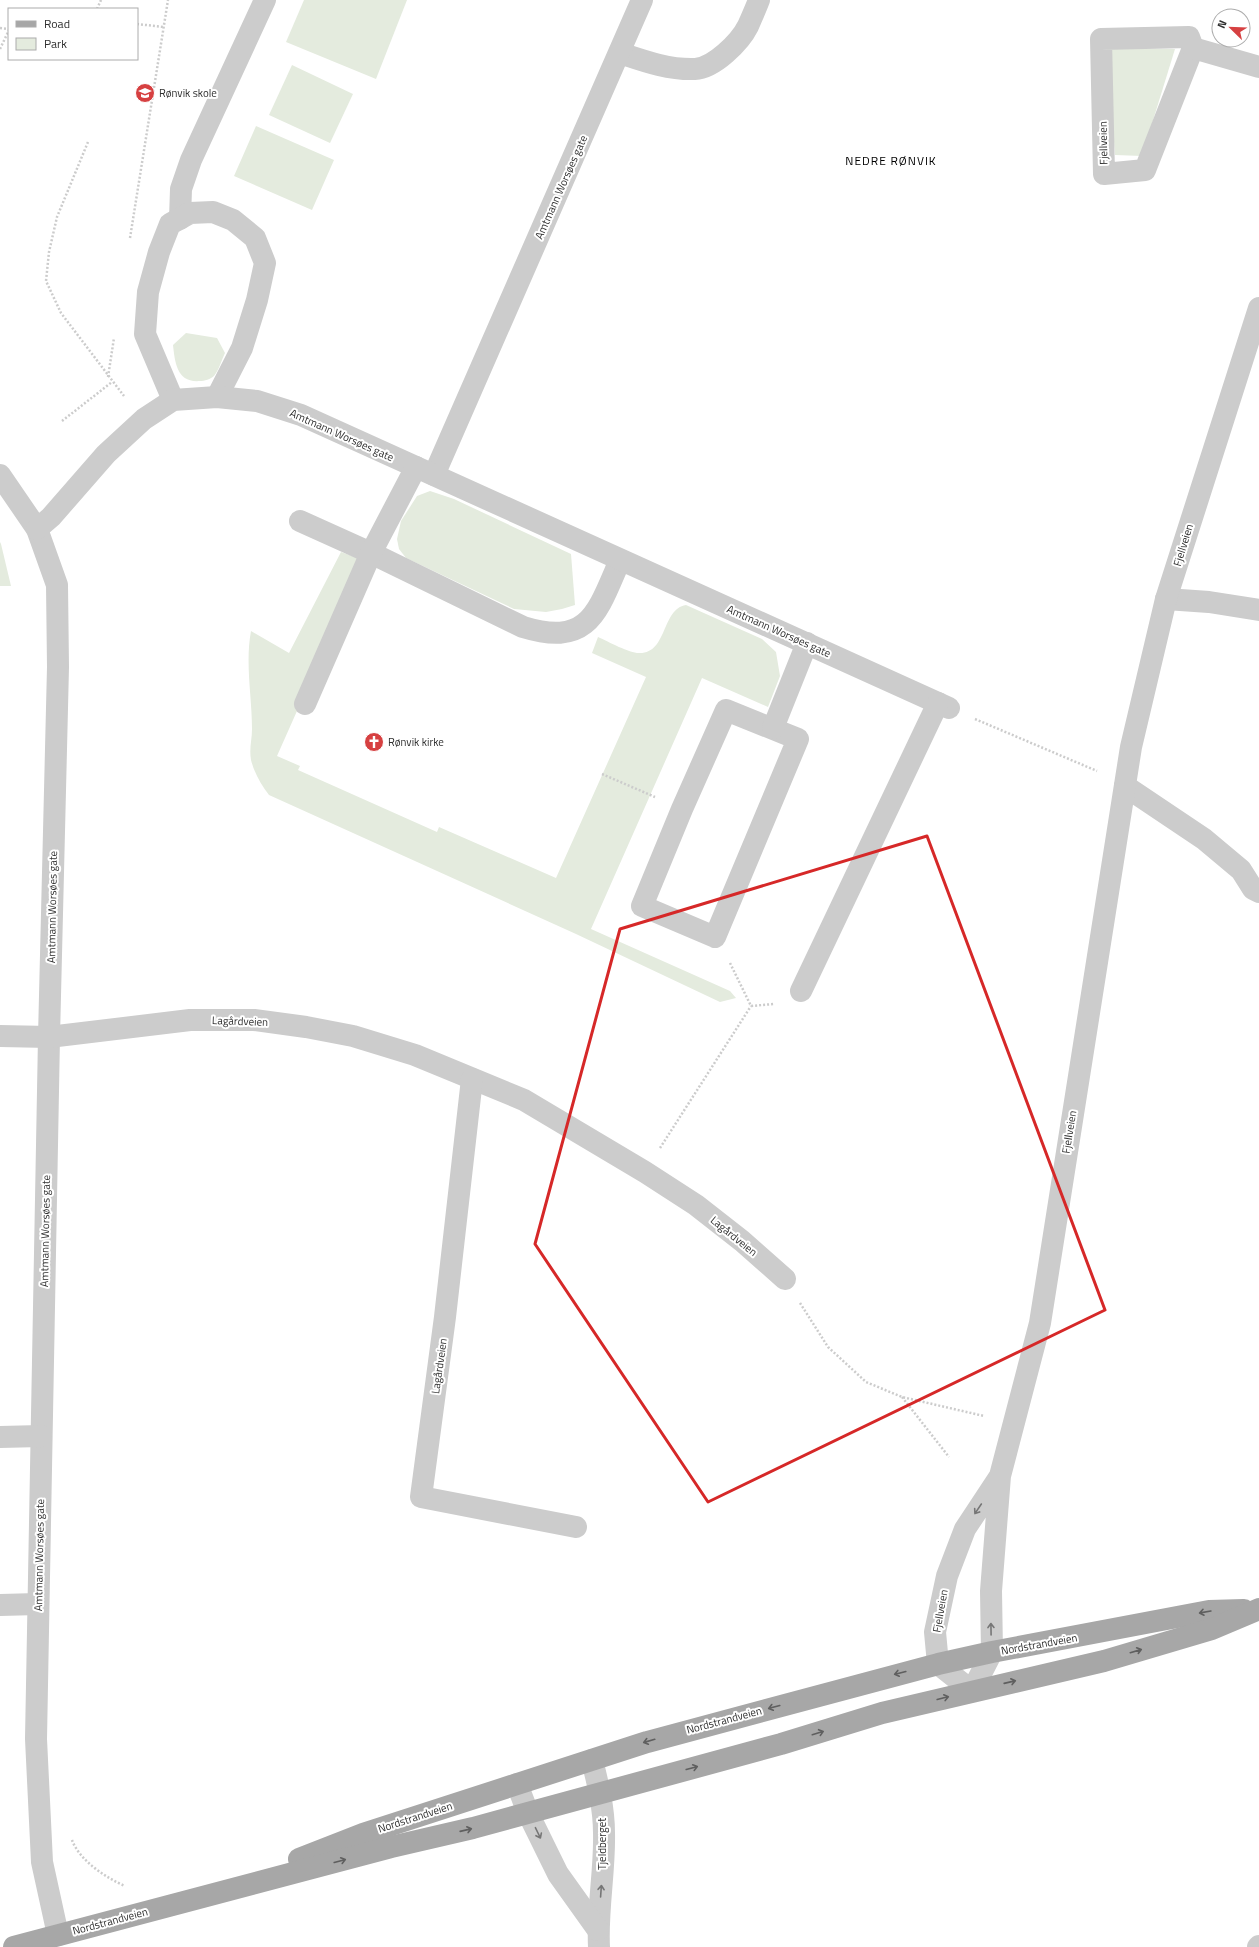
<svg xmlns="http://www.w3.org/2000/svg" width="1259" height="1947" font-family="'Titillium Web',sans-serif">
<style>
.green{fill:#e4ebde}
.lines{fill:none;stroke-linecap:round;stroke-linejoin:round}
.path{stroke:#ccc;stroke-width:2.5;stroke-dasharray:2 2;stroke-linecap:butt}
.minor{stroke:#ccc;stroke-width:22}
.major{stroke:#a7a7a7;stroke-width:22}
.oneway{stroke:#767676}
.oneway2{stroke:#5f5f5f}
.marked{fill:none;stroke:#d62828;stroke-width:3;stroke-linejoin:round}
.labels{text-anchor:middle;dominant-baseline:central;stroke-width:4;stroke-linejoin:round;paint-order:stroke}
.poi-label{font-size:11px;fill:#2f2f2f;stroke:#fff;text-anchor:start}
.street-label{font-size:11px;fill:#2f2f2f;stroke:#fff}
.neighbourhood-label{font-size:12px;letter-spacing:1px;fill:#000;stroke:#fff}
</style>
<rect width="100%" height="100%" fill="#fff"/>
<g class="green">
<path d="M304,0H407L376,79L286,42Z"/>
<path d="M1107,48L1175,49L1142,156L1115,155Z"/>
<path d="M292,65L353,94L330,143L269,115Z"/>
<path d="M256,126L334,160L312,210L234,176Z"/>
<path d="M186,333L217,338L225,353C222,359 219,370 214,376C211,379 204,381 200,381C177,383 175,363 173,345Z"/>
<path d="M430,491L454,499L571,554L575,605L562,609L546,612L514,609L406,558L399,549L397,539L401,521L417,496Z"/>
<path d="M0,542L1,544L11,586H0Z"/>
<path d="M341,552L358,558L301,702L277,756L300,766L298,770L437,832L439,827L556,878L646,677L592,653L598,637C609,642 629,653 639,653C668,654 661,609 686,605L762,639L776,652L780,676L768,707L702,678L591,929L730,991L736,998L720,1002L576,934L269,795C261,785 254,772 251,760C249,748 252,740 252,729C252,697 245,663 251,631L289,653Z"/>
</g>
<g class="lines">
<g class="path">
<path d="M97,9L101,0"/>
<path d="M137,24L164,27"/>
<path d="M0,28L9,29"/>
<path d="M0,49L9,30"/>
<path d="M88,142L57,217L49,252L46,281L61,313L124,396"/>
<path d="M130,238L168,0"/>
<path d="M108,377L114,338"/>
<path d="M62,421L112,382"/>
<path d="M975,719L1097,771"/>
<path d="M602,774L655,797"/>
<path d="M730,963L751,1006L774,1004"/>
<path d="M660,1148L751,1006"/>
<path d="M800,1303L828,1347L866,1382L902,1397L984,1416"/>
<path d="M902,1397L949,1457"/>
<path d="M72,1840C79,1860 106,1878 125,1886"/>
</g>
<g class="minor">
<path d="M1189,37L1193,48L1145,170L1104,174L1101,39Z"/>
<path d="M1193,48L1259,67"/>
<path d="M620,53C644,61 669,70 695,69C714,68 740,42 748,26C752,17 756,8 759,0"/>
<path d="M180,219L181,189L191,160L265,0"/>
<path d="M173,400L145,334L148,292L159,252L170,224L190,213L213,212L233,220L255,238L265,263L257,300L242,348L217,397"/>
<path d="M0,475L37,529L57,585L58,667L49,1037L36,1739L42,1862L58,1935"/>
<path d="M434,475L642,0"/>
<path d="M300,521L371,553L523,627C589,647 597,613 620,560"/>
<path d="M37,529L51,517L106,454L144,419L173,400L217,397L257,401L301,415L949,708"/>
<path d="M1166,599L1209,602L1259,610"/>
<path d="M305,704L371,553L416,467"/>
<path d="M726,710L798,739L715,937L642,906L682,809Z"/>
<path d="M773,728L807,643"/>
<path d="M1125,786L1204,839L1241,870L1253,889L1259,892"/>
<path d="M801,991L938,703"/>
<path d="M0,1036L49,1037L190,1020H254L306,1027L353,1036L415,1055L524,1100L645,1172L696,1205L742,1241L785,1279"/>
<path d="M472,1079L445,1317L421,1497L576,1527"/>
<path d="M0,1437L41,1436"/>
<path d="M1000,1476L965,1529L947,1576L935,1632L938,1664L972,1691L992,1652L991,1591L1000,1476L1040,1323L1131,747L1166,599L1259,308"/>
<path d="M0,1605L38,1604"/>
<path d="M592,1760C598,1784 604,1808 604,1833C605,1871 597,1909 599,1947"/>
<path d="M517,1784L528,1813L558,1874L598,1930"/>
<path d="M1258,1947L1259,1946"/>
</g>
<g class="major">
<path d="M299,1859L363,1834L647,1742L938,1664L992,1652L1209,1611L1244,1610"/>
<path d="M14,1947L391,1847L473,1828L781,1744L882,1713L1104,1661L1212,1629L1259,1609"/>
</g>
</g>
<defs><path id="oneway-shaft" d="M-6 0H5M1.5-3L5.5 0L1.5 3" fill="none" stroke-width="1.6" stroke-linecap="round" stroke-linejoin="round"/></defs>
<g class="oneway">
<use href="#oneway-shaft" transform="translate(978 1509) rotate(124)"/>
<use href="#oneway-shaft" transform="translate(991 1629) rotate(-91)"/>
<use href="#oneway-shaft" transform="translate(538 1833) rotate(64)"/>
<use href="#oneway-shaft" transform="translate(601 1891) rotate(-86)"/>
</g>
<g class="oneway2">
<use href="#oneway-shaft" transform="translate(1205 1612) rotate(170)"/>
<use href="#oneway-shaft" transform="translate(1136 1651) rotate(-16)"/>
<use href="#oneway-shaft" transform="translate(900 1673) rotate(166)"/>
<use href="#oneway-shaft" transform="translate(1010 1682) rotate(-13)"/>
<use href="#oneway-shaft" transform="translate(943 1698) rotate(-14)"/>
<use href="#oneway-shaft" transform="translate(774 1707) rotate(165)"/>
<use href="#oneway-shaft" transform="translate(818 1733) rotate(-17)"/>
<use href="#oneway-shaft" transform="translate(649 1741) rotate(164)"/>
<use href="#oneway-shaft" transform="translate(692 1768) rotate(-15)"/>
<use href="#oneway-shaft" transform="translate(466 1830) rotate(-13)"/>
<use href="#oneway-shaft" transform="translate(340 1861) rotate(-15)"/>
</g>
<path class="marked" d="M927,836L1105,1310L708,1502L535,1244L620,929Z"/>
<defs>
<symbol id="school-disc" viewBox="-11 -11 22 22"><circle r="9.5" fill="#d64041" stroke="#fff"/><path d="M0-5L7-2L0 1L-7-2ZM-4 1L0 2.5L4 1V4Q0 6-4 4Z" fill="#fff"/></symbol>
<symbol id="church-disc" viewBox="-11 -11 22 22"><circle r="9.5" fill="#d64041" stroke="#fff"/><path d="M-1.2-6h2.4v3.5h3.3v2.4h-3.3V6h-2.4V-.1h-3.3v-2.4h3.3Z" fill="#fff"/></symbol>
</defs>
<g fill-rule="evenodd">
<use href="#school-disc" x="134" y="82" width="22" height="22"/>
<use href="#church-disc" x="363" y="731" width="22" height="22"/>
</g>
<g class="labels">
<g class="poi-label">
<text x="159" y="93">Rønvik skole</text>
<text x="388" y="742">Rønvik kirke</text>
</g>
<g class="street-label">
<text transform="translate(1103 143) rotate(-91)">Fjellveien</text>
<text transform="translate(561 187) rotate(-66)">Amtmann Worsøes gate</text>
<text transform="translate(342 435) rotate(24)">Amtmann Worsøes gate</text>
<text transform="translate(1183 545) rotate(-73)">Fjellveien</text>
<text transform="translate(779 631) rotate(24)">Amtmann Worsøes gate</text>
<text transform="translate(52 907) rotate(-89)">Amtmann Worsøes gate</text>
<text transform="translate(240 1021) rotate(2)">Lagårdveien</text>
<text transform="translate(1069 1132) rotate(-81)">Fjellveien</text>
<text transform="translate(45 1231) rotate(-89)">Amtmann Worsøes gate</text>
<text transform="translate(734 1236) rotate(39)">Lagårdveien</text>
<text transform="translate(439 1366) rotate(-82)">Lagårdveien</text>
<text transform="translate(39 1555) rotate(-89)">Amtmann Worsøes gate</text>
<text transform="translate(940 1611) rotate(-80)">Fjellveien</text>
<text transform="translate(1039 1644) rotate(-10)">Nordstrandveien</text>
<text transform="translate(724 1720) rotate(-15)">Nordstrandveien</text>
<text transform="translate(415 1817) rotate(-18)">Nordstrandveien</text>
<text transform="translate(602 1844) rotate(-90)">Tjeldberget</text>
<text transform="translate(110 1921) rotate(-15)">Nordstrandveien</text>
</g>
<g class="neighbourhood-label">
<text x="891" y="160">NEDRE RØNVIK</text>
</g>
</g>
<rect x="8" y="8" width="130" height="52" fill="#ffffff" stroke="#acacac"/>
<rect x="16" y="21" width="20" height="6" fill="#a7a7a7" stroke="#acacac"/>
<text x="44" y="28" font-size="12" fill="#2f2f2f">Road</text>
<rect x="16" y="38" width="20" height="12" fill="#e4ebde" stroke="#acacac"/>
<text x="44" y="48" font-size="12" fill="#2f2f2f">Park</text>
<g transform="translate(1231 28) rotate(293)"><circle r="19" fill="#ffffff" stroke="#acacac"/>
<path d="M0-3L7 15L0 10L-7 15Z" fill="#d64041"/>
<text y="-6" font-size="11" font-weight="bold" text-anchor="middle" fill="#2f2f2f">N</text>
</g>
</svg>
